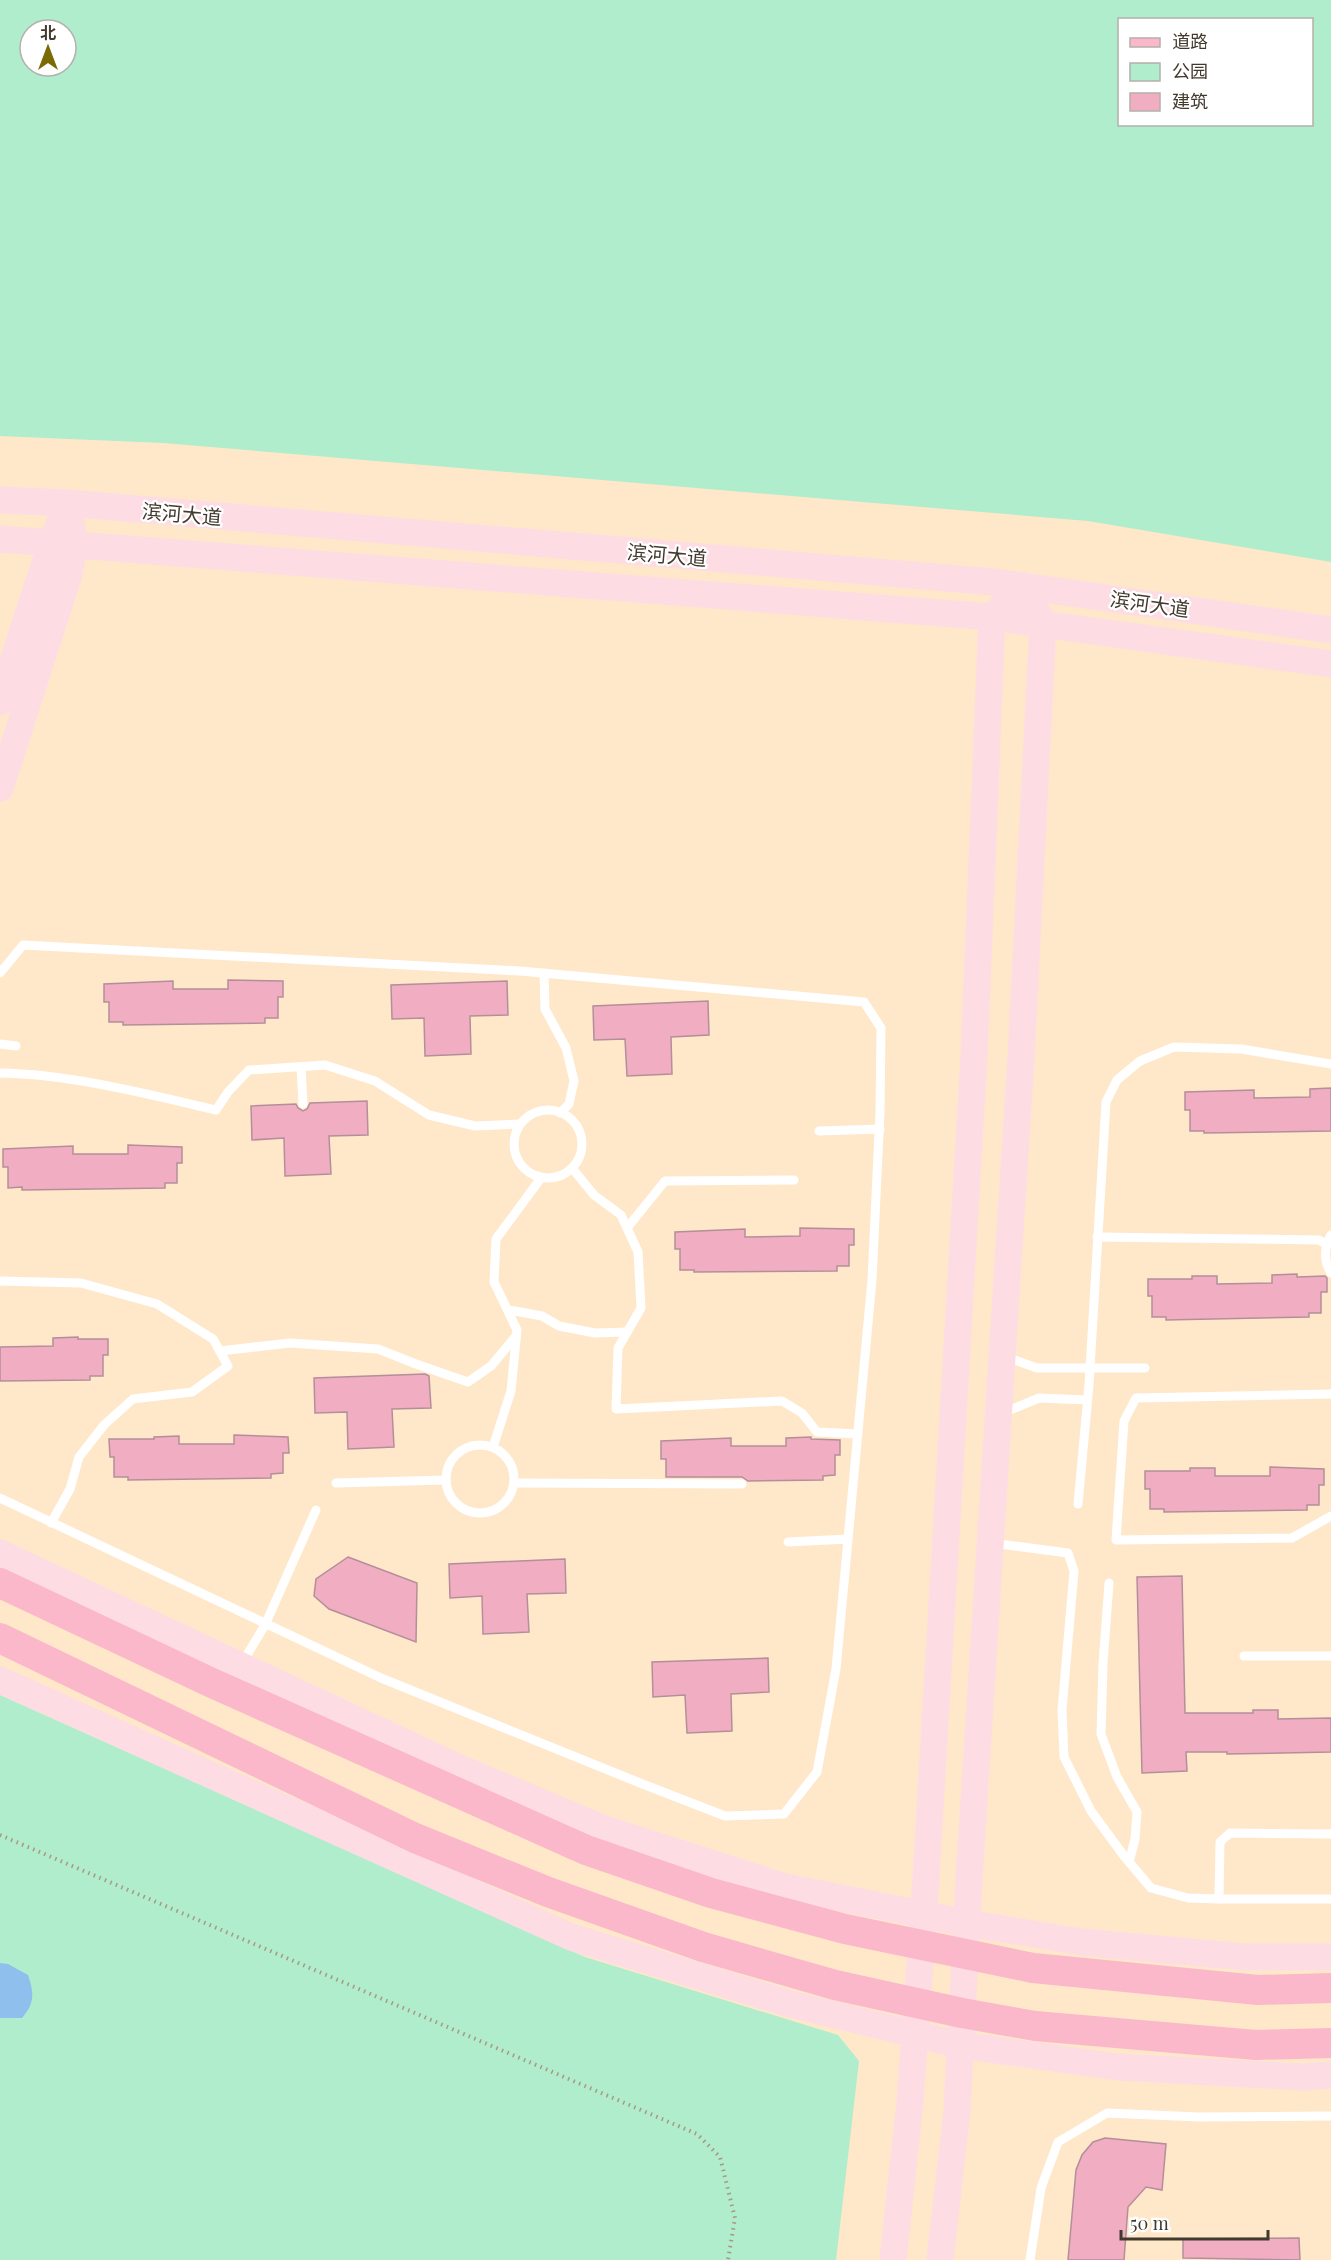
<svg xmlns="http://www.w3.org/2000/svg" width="1331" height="2260" font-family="'Playfair Display','Noto Sans SC',serif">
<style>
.green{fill:#afedcd;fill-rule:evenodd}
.water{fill:#8fc0ed}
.building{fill:#f1adc2;stroke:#b48f9a;stroke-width:1.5}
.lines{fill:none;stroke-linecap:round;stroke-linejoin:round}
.path{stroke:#a99983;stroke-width:4;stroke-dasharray:1.5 4.5;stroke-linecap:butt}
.lane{stroke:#fff;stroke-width:9}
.secondary{stroke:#fddce4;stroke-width:27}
.primary{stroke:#fbb8ca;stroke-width:30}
.labels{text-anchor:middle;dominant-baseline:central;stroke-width:4.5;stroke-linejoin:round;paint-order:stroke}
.street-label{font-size:20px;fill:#433a2e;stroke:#fff}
</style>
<rect width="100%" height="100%" fill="#fee8c9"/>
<g class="green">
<path d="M0,0H1331V562L1088,521L163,443L0,436ZM1120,20H1312V124H1120ZM30,30H66V66H30Z"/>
<path d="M0,1695L585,1957L838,2035L859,2061L836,2260H0Z"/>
</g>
<path class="water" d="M0,1963L8,1964L28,1975C34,1993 35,2003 22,2018H0Z"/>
<g class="building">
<path d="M228,980L283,981V997H278V1018H265V1023L123,1025V1022H109V1002H104V984L173,981V989H228Z"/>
<path d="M507,981L508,1015L470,1016L471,1054L425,1056L424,1018L392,1019L391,985Z"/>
<path d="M708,1001L709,1035L671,1037L672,1074L627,1076L625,1039L594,1040L593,1006Z"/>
<path d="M1331,1088V1131L1204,1133V1131H1190V1110H1185V1092L1254,1090V1098L1310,1097V1089Z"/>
<path d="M367,1101L368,1135L329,1136L331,1174L285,1176L284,1138L252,1140L251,1106L296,1104L298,1108L303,1111L307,1109L310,1103Z"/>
<path d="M128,1145L182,1147V1163H177V1183H165V1188L22,1190V1187L8,1188V1167H3V1149L73,1146V1154H128Z"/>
<path d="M800,1228L854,1229V1245H849V1266H837V1271L694,1272V1270H680V1249H675V1232L745,1229V1237L800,1236Z"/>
<path d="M1297,1274V1277L1325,1276L1327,1278V1292H1321V1313H1309V1317L1166,1320V1317H1152V1296H1148V1279H1192V1276H1217V1284L1272,1283V1275Z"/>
<path d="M78,1337V1339H108V1355H103V1376H90V1380L0,1381V1347L53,1346V1338Z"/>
<path d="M425,1374L429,1376L431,1408L392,1409L394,1447L348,1449L347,1412L315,1413L314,1378Z"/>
<path d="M234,1435L288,1437L289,1453H283V1473L271,1474V1478L128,1480V1477H114V1457H110L109,1439H154V1437L179,1436V1444H234Z"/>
<path d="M811,1437V1439L840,1440V1455H835V1475L823,1476V1480L748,1481L742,1477H666V1459H661V1441L731,1438V1446H786V1438Z"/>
<path d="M1270,1467L1324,1469V1485H1319V1505H1307V1510L1164,1512V1509H1150V1489H1145V1471H1190V1468H1215V1476H1270Z"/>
<path d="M348,1557L417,1583L416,1642L329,1609L314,1596L316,1579Z"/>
<path d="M565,1559L566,1593L527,1594L529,1632L483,1634L482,1596L450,1598L449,1564Z"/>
<path d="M1182,1576L1185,1713H1253V1710H1278V1719L1331,1718V1752L1227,1754V1752H1186L1187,1771L1142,1773L1137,1577Z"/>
<path d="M768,1658L769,1692L731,1694L732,1731L687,1733L685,1695L653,1697L652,1662Z"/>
<path d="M1105,2138L1166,2144L1162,2190L1146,2187L1128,2207L1124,2260H1068L1076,2170L1082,2155L1093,2142Z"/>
<path d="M1299,2238L1300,2260L1183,2258V2239Z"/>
</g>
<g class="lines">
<path class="path" d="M0,1835L697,2134L720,2157L735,2218L728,2260"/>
<g class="lane">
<path d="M0,973L23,945L520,971L864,1002L881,1028L880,1112L872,1280L836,1669L817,1772L784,1814L725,1816L640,1783L381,1678L0,1498"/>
<path d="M544,973L545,1009L566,1048L574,1081L569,1104L560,1113"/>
<path d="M0,1044L16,1046"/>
<path d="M301,1067L303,1104"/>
<path d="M0,1073C70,1074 148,1094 216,1110L228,1092L249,1070L325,1065L375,1081L429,1115L475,1126L520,1124"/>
<circle cx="548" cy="1144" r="34"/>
<path d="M819,1131L880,1129"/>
<path d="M572,1168L594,1195L621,1215L638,1252L641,1308L618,1348L616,1409L782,1401L802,1413L817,1432L858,1434"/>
<path d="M627,1228L665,1181L794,1180"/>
<path d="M1331,1235C1324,1248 1323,1260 1331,1273"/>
<path d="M1097,1237L1319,1240L1326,1244"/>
<path d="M0,1281L81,1283L157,1304L213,1339L228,1366L192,1392L133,1399L104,1425L79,1457L70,1489L51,1523"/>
<path d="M509,1310L542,1316L559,1326L595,1333L627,1332"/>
<path d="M220,1351L290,1343L378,1349L416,1364L468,1382L491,1366L516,1336"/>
<path d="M1006,1357L1037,1368H1145"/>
<path d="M1331,1394L1136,1398L1124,1421L1116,1540L1292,1538L1331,1516"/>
<path d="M1003,1413L1039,1398L1087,1400"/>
<circle cx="480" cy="1479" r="34"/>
<path d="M493,1447L511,1391L517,1330L494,1282L496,1239L541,1178"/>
<path d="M336,1483L446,1480"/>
<path d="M514,1483L742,1484"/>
<path d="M1078,1504L1089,1385L1106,1102L1117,1080L1140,1061L1174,1047L1241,1049L1331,1064"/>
<path d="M788,1542L848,1539"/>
<path d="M992,1543L1068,1553L1074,1571L1062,1710L1064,1757L1091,1811L1124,1856L1151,1888L1188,1898L1219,1899"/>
<path d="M1109,1583L1103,1664L1101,1734L1117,1777L1137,1812L1135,1839L1129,1862"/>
<path d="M1244,1656H1331"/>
<path d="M241,1665L265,1625L316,1510"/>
<path d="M1331,1834L1230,1833L1220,1842L1219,1899H1331"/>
<path d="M1030,2260L1041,2188L1058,2142L1107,2113L1198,2117L1331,2116"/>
</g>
<g class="secondary">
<path d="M0,500L67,503L994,582L1331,630"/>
<path d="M0,539L992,617L1331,664"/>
<path d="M0,702C22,636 41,568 67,503L75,544L69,574L0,788"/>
<path d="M0,1553L455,1766L602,1828L785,1887L967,1923L1081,1942L1245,1957H1331"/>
<path d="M0,1680L571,1937L790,2004L960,2045L1118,2067L1303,2077L1331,2075"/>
<path d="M893,2260L910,2102L926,1878L974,1056L992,617L1022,585L1043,623L1021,1058L969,1879L957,2111L940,2260"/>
</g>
<g class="primary">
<path d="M0,1583L212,1683L586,1850L711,1893L845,1929L1033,1968L1258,1990L1331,1988"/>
<path d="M0,1638L415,1838L548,1892L703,1947L835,1985L962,2013L1035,2026L1256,2045L1331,2043"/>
</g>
</g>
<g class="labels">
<g class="street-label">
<text transform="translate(182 513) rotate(5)">滨河大道</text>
<text transform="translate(667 554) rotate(5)">滨河大道</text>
<text transform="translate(1150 603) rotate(8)">滨河大道</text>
</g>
</g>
<rect x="1118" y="18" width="195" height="108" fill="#ffffff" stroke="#b4b0ab" stroke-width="1.5"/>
<rect x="1130" y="38" width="30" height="9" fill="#fbb8ca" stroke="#b4b0ab" stroke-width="1.5"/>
<text x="1172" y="48" font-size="18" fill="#433a2e">道路</text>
<rect x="1130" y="63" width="30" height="18" fill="#afedcd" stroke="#b4b0ab" stroke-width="1.5"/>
<text x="1172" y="78" font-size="18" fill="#433a2e">公园</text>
<rect x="1130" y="93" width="30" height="18" fill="#f1adc2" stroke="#b4b0ab" stroke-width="1.5"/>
<text x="1172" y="108" font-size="18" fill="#433a2e">建筑</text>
<g transform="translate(48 48)"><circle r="28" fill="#ffffff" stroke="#b4b0ab" stroke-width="1.5"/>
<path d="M0-4.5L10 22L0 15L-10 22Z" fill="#7a6b03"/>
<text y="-9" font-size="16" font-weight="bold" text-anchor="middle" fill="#433a2e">北</text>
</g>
<path d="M1121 2230v9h147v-9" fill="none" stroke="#433a2e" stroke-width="3"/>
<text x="1130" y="2230" font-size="18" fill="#433a2e" stroke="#ffffff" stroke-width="4.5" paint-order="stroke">50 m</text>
</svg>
